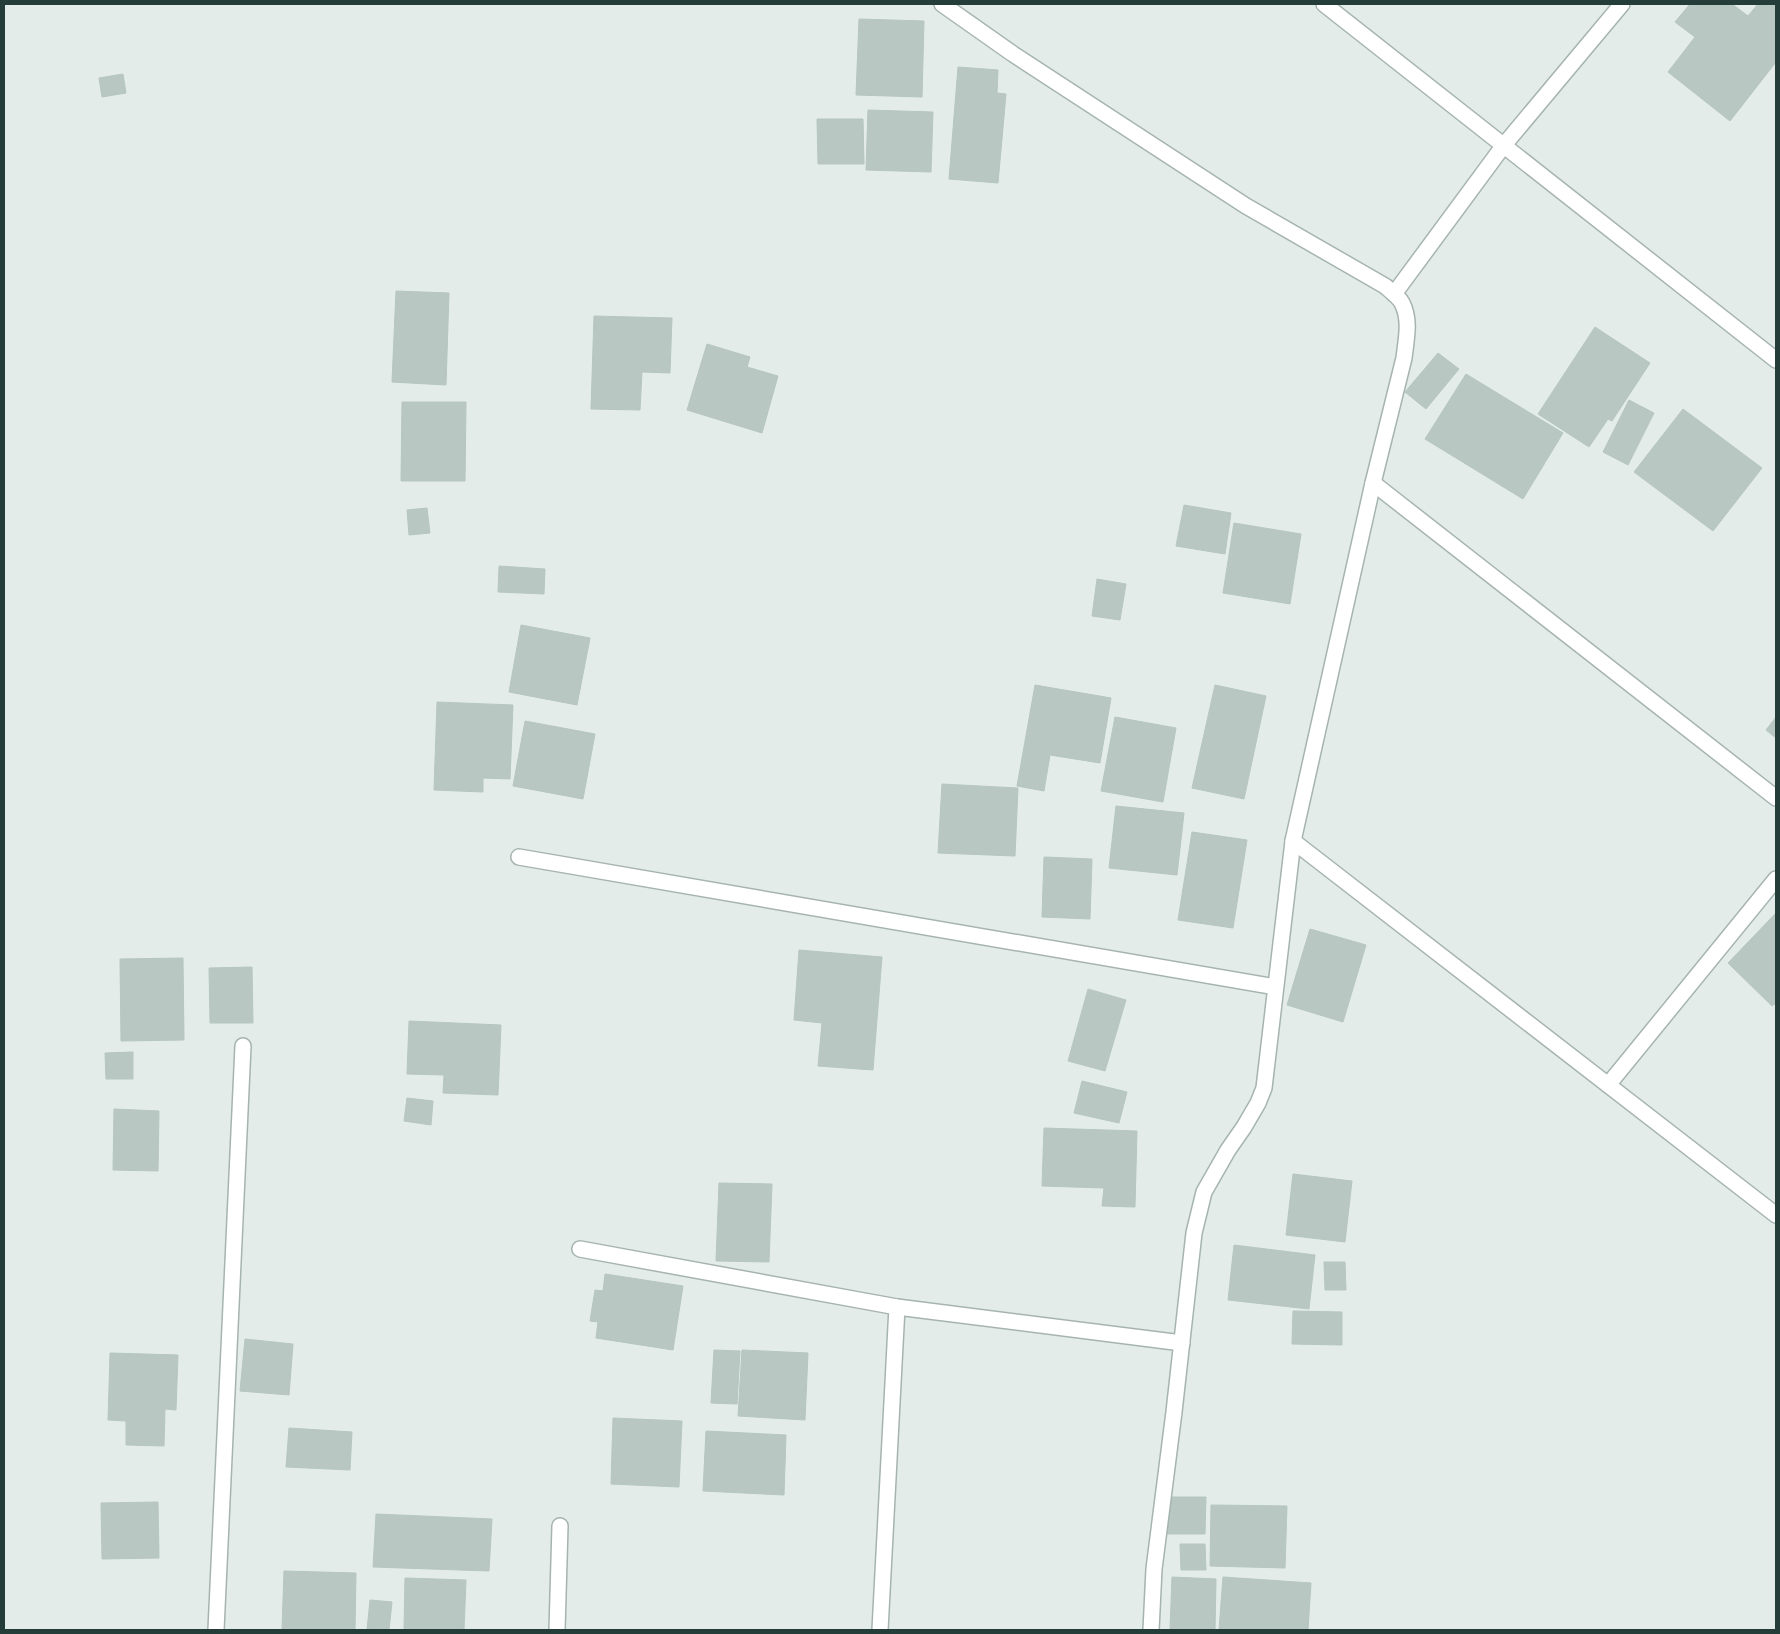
<svg xmlns="http://www.w3.org/2000/svg" width="1780" height="1634" font-family="'Source Sans 3',sans-serif">
<style>
.building{fill:#b9c7c3;stroke:#b6c6c1}
.lines{fill:none;stroke-linecap:round;stroke-linejoin:round}
.minor-casing{stroke:#a6b4b1;stroke-width:18}
.minor{stroke:#fff;stroke-width:15}
</style>
<rect width="100%" height="100%" fill="#e3ece9"/>
<g class="building">
<path d="M1690,4H1732L1748,16L1758,4H1774L1776,6V62L1730,121L1668,72L1695,37L1675,22Z"/>
<path d="M859,19L924,21L922,97L856,95Z"/>
<path d="M958,67L998,70L997,93L1006,94L998,183L949,179Z"/>
<path d="M123,74L126,93L102,97L99,78Z"/>
<path d="M868,110L933,112L931,172L866,170Z"/>
<path d="M817,119H863L864,164H818Z"/>
<path d="M396,291L449,293L446,385L392,382Z"/>
<path d="M594,316L672,318L670,373L642,372L640,410L591,409Z"/>
<path d="M1595,327L1650,363L1612,421L1608,419L1589,447L1538,414Z"/>
<path d="M707,344L750,357L747,367L778,376L762,433L687,410Z"/>
<path d="M1438,353L1459,369L1426,409L1405,392Z"/>
<path d="M1466,374L1563,433L1523,499L1425,439Z"/>
<path d="M1629,400L1654,413L1628,465L1603,452Z"/>
<path d="M402,402H466L465,481H401Z"/>
<path d="M1683,409L1762,468L1713,531L1634,472Z"/>
<path d="M1184,505L1231,513L1225,554L1176,546Z"/>
<path d="M427,508L430,533L409,535L407,510Z"/>
<path d="M1234,523L1301,534L1290,604L1223,593Z"/>
<path d="M499,566L545,569L544,594L498,592Z"/>
<path d="M1097,579L1126,584L1120,620L1092,616Z"/>
<path d="M521,625L590,638L577,705L509,692Z"/>
<path d="M1035,685L1111,698L1100,763L1050,755L1044,791L1017,786Z"/>
<path d="M1215,685L1266,696L1244,799L1192,788Z"/>
<path d="M437,702L513,705L510,779L483,778V792L434,790Z"/>
<path d="M1115,717L1176,728L1163,802L1101,791Z"/>
<path d="M1776,717V738L1766,730Z"/>
<path d="M525,721L595,734L583,799L513,786Z"/>
<path d="M942,784L1018,788L1015,856L938,853Z"/>
<path d="M1116,806L1184,813L1177,875L1109,868Z"/>
<path d="M1192,832L1247,840L1233,928L1178,920Z"/>
<path d="M1044,857L1092,859L1090,919L1042,917Z"/>
<path d="M1776,913V1003L1772,1006L1728,963Z"/>
<path d="M1310,929L1366,945L1343,1022L1287,1005Z"/>
<path d="M799,950L882,957L873,1070L818,1066L822,1023L794,1020Z"/>
<path d="M183,958L184,1040L121,1041L120,959Z"/>
<path d="M252,967L253,1023H210L209,968Z"/>
<path d="M1088,989L1126,1000L1105,1071L1068,1061Z"/>
<path d="M409,1021L501,1025L498,1095L443,1093L444,1075L407,1074Z"/>
<path d="M133,1052V1079H106L105,1053Z"/>
<path d="M1082,1081L1127,1092L1119,1123L1074,1113Z"/>
<path d="M407,1098L433,1101L431,1125L404,1121Z"/>
<path d="M114,1109L159,1111L158,1171L113,1170Z"/>
<path d="M1044,1128L1137,1131L1135,1207L1102,1206L1104,1188L1042,1186Z"/>
<path d="M1293,1174L1352,1181L1345,1242L1286,1235Z"/>
<path d="M719,1183L772,1184L769,1262L716,1261Z"/>
<path d="M1234,1245L1315,1255L1309,1309L1228,1300Z"/>
<path d="M1324,1262H1345L1346,1290H1325Z"/>
<path d="M605,1274L683,1286L673,1350L596,1338L598,1322L590,1321L595,1290L603,1291Z"/>
<path d="M1293,1311L1342,1312V1345L1292,1344Z"/>
<path d="M245,1339L293,1344L289,1395L240,1391Z"/>
<path d="M714,1350L740,1351L737,1404L711,1403Z"/>
<path d="M742,1350L808,1353L805,1420L738,1416Z"/>
<path d="M110,1353L178,1355L176,1410L165,1409L164,1446L126,1445V1421L108,1420Z"/>
<path d="M613,1418L682,1421L679,1487L611,1484Z"/>
<path d="M289,1428L352,1432L350,1470L286,1467Z"/>
<path d="M706,1431L786,1435L784,1495L703,1491Z"/>
<path d="M1168,1497H1206L1205,1534H1167Z"/>
<path d="M158,1502L159,1558L102,1559L101,1503Z"/>
<path d="M1211,1505L1287,1506L1285,1568L1210,1566Z"/>
<path d="M376,1514L492,1519L489,1571L373,1567Z"/>
<path d="M1180,1544H1205L1206,1570H1181Z"/>
<path d="M284,1571L356,1573L355,1630H282Z"/>
<path d="M1172,1577L1216,1579L1215,1630H1170Z"/>
<path d="M1223,1577L1311,1583L1308,1630H1219Z"/>
<path d="M405,1578L466,1580L464,1630H404Z"/>
<path d="M370,1600L392,1602L389,1630H367Z"/>
</g>
<g class="lines">
<defs>
<g id="minor">
<path d="M942,4L1013,54L1246,206L1385,286C1391,291 1399,297 1402,303C1411,320 1406,340 1404,358L1373,483L1293,841L1264,1088L1258,1103L1244,1127L1228,1150L1204,1192L1194,1233L1174,1412L1154,1569L1151,1630"/>
<path d="M1324,4L1776,360"/>
<path d="M1394,294L1504,145L1622,4"/>
<path d="M1373,483L1776,798"/>
<path d="M1293,841L1776,1215"/>
<path d="M519,857L1275,987"/>
<path d="M1608,1085L1776,879"/>
<path d="M580,1249L897,1307L1182,1343"/>
<path d="M216,1630L243,1046"/>
<path d="M557,1630L560,1526"/>
<path d="M880,1630L897,1307"/>
</g>
</defs>
<use href="#minor" class="minor-casing"/>
<use href="#minor" class="minor"/>
</g>
<rect width="1780" height="1634" fill="none" stroke="#243d39" stroke-width="10"/>
</svg>
